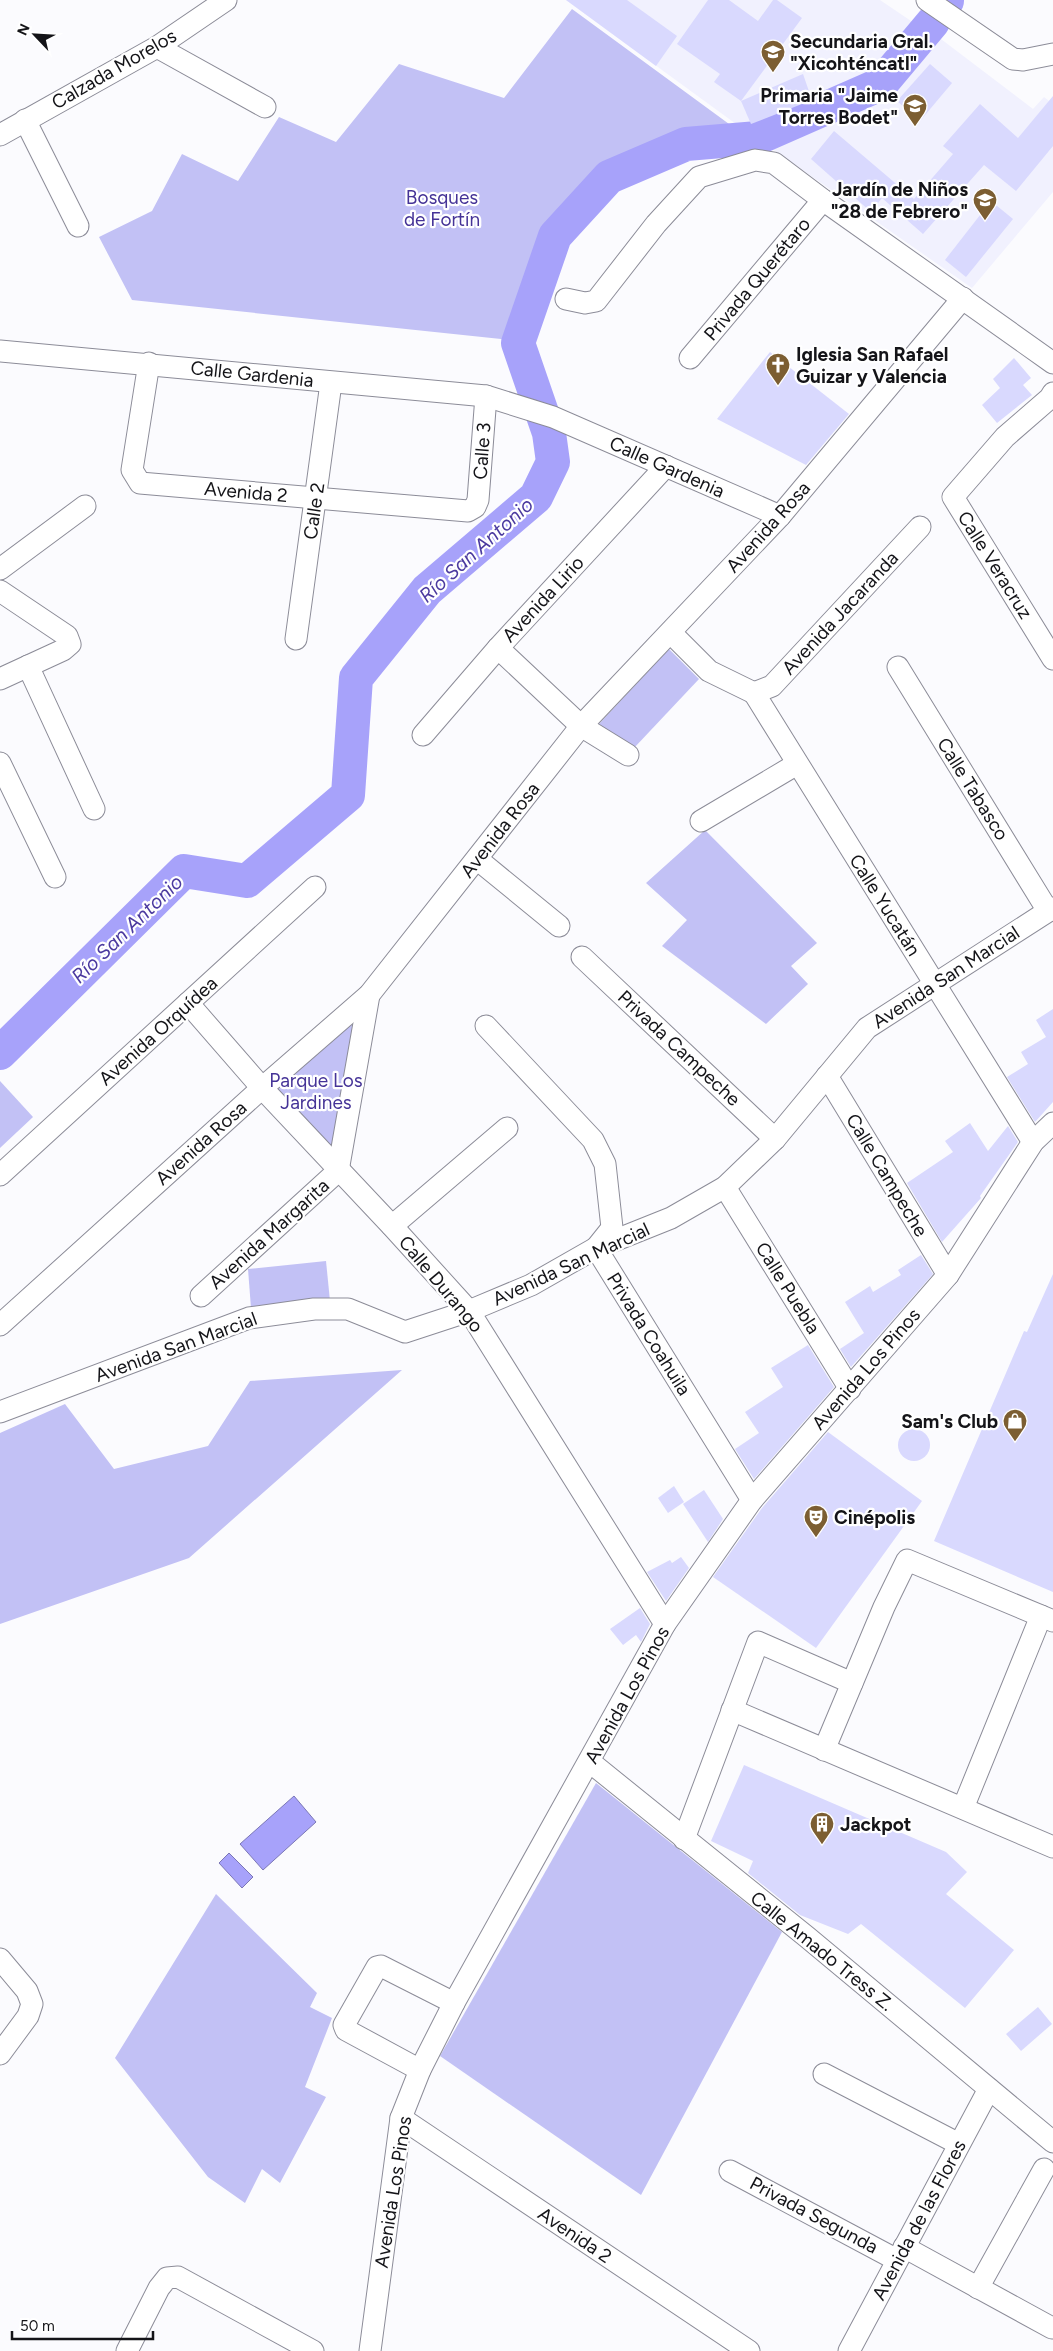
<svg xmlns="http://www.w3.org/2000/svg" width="1053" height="2351" font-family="Figtree,sans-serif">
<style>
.built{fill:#f1f1fe}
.green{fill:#c2c1f5}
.water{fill:#a7a2fa;stroke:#7b77b6}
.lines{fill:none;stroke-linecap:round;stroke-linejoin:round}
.river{stroke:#a7a2fa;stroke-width:34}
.building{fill:#d9d9fe}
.minor-casing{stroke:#8c8c98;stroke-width:23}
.minor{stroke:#fff;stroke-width:21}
.labels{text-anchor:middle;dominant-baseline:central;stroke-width:4.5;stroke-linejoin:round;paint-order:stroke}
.poi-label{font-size:19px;font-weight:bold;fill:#141418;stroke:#fff;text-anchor:start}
.street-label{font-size:19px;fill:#141418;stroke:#fff}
.park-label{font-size:19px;fill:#453397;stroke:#fff}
.water-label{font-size:20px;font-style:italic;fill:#4b3a9f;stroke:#fff}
</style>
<rect width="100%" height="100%" fill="#fbfbfe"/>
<g class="built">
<path d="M566,0H880L914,23L877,80L747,132Z"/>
<path d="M937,36L1033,109L1044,97L1053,104V192L972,288L768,146L883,97Z"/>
</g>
<g class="green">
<path d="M572,9L755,143L690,155L616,184L569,243L524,347L501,339L132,300L99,237L152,211L182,154L238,181L279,117L336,142L399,64L504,98Z"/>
<path d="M669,649L699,679L634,748L598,725Z"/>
<path d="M705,830L817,943L791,966L808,984L766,1024L662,946L687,920L646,883Z"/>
<path d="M354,1021L333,1147L327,1146L278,1090L279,1086Z"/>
<path d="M0,1081L33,1117L0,1148Z"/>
<path d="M326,1261L330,1301L251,1308L248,1269Z"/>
<path d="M402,1370L189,1558L0,1624V1433L65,1404L114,1469L208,1446L250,1381Z"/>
<path d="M596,1783L782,1932L641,2195L440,2056Z"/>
<path d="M216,1894L317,1993L310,2007L332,2018L305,2087L326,2097L280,2183L262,2169L245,2203L208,2177L115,2058Z"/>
</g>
<g class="water">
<path d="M294,1796L316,1822L263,1870L240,1844Z"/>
<path d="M229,1853L253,1877L242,1888L219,1863Z"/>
</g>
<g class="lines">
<g class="river">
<path d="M947,1V0"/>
<path d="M0,1053L184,871L247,881L348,795L356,678L427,590L536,497L553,462L549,433L518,343L555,236L609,177L686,144L758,138L881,84L933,22"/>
</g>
</g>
<g class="building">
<path d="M566,0H627L677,36L656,66Z"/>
<path d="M708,0H729L758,21L773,0H777L802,18L741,101L714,82L720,74L677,44Z"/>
<path d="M930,64L952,83L920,121L897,101Z"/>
<path d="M803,74L812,100L751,124L741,101Z"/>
<path d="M1053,96V146L1016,191L984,165L923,234L882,198L871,212L811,159L834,131L914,199L953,154L943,146L980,104L1018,138Z"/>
<path d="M991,201L1013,219L966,277L945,260Z"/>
<path d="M770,352L849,414L806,465L717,419Z"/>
<path d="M1014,358L1031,378L1023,385L1032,395L997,423L982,405L1000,388L993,379Z"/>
<path d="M1053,1009V1102L1035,1122L1007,1077L1028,1064L1021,1052L1046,1037L1036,1020Z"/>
<path d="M970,1123L988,1151L1008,1126L1018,1142L980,1196L981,1198L942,1242L907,1183L953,1152L945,1141Z"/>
<path d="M921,1255L933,1274L851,1367L840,1349L864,1333L845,1302L870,1286L873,1292L901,1275L898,1270Z"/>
<path d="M1053,1274V1592L934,1541L1024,1331L1027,1332Z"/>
<path d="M808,1345L834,1387L754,1479L735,1449L759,1433L745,1412L783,1387L771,1368Z"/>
<circle cx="914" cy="1445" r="16"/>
<path d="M828,1432L922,1501L816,1648L713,1577L762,1508Z"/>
<path d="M674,1486L684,1502L668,1513L658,1498Z"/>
<path d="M704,1490L723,1519L708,1542L683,1504Z"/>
<path d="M681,1557L689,1568L666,1601L647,1572L670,1560L672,1563Z"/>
<path d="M640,1608L650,1624L641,1642L636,1635L623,1645L610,1629Z"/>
<path d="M744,1765L946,1852L967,1872L946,1894L1014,1950L965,2008L861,1924L848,1934L800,1915L748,1873L753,1861L711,1841Z"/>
<path d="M1038,2007L1052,2024L1021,2051L1006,2034Z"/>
</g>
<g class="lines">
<defs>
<g id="minor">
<path d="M927,0L1013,59L1023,60L1053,54"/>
<path d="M157,47L265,107"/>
<path d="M25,120L78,226"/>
<path d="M0,135L157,47L226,0"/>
<path d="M566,299L585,303L596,301L656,224L699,177L755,160L774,163L823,200L1053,363"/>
<path d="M0,351L486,396L553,417L780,516"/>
<path d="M690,358L823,200"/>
<path d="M149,363L132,470L140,483L468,511L475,507L478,500L486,396"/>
<path d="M1053,393L1050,398L1005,437L953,497L1053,659"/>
<path d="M0,569L85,506"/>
<path d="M0,591L67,636L70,644L63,650L0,679"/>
<path d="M671,633L709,671L754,693"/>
<path d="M296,639L331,383"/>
<path d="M498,648L581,726L628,755"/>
<path d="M28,666L94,809"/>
<path d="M898,667L1048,911"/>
<path d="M754,693L1033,1142"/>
<path d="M754,693L772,686L920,527"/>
<path d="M423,735L498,648L666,466"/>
<path d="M0,763L55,877"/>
<path d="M701,821L797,764"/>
<path d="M477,859L559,926"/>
<path d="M582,957L775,1139"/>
<path d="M188,1003L262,1088L392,1226L469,1311L665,1624"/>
<path d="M486,1026L593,1140L605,1164L612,1228L596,1248L752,1500"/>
<path d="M827,1076L948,1275"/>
<path d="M0,1175L315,887"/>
<path d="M725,1187L850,1389"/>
<path d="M392,1226L507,1128"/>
<path d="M201,1296L338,1171L369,995"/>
<path d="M0,1325L262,1088L369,995L581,726L780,516L963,298"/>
<path d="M0,1412L249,1318L314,1309H348L405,1332L469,1311L531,1285L596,1248L671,1218L725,1187L775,1139L867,1028L1053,908"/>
<path d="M732,1710L1053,1847"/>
<path d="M824,1750L884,1607L907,1560L1053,1621"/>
<path d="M590,1762L807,1937L1053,2142"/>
<path d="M963,1808L1041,1616"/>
<path d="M684,1839L758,1642L852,1683"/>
<path d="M0,1959L27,1991L32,2004L28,2016L0,2054"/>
<path d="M420,2070L346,2030L344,2025L377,1967L381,1966L454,2003"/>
<path d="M824,2074L959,2144"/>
<path d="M401,2118L749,2351"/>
<path d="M730,2171L897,2260"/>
<path d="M904,2247L1052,2328"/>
<path d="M978,2288L1044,2169"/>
<path d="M127,2351L159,2288L167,2278L178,2277L313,2351"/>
<path d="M370,2351L401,2118L420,2070L454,2003L665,1624L752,1500L948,1275L1033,1142L1053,1123"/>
<path d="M849,2351L989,2089"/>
</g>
</defs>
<use href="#minor" class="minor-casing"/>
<use href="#minor" class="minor"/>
</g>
<defs>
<symbol id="school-pin" viewBox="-11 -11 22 30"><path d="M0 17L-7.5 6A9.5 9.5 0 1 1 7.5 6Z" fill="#7c5e32" stroke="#fff"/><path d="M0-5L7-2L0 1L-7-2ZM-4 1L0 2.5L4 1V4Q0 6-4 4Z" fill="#fff"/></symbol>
<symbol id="church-pin" viewBox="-11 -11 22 30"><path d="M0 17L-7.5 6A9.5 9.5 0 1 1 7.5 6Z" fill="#7c5e32" stroke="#fff"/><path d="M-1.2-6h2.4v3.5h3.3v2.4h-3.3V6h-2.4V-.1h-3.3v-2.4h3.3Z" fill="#fff"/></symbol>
<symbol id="shop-pin" viewBox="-11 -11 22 30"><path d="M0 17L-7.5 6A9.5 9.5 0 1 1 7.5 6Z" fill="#7c5e32" stroke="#fff"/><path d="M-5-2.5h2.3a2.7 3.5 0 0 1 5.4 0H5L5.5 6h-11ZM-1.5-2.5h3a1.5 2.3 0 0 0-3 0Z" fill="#fff"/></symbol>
<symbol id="theatre-pin" viewBox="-11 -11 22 30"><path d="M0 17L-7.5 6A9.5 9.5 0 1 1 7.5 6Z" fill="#7c5e32" stroke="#fff"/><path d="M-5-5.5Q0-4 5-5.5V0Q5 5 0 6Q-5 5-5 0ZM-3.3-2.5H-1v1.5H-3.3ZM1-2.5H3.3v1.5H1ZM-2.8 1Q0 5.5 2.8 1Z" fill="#fff"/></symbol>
<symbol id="building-pin" viewBox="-11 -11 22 30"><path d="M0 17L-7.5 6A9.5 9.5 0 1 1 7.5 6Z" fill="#7c5e32" stroke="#fff"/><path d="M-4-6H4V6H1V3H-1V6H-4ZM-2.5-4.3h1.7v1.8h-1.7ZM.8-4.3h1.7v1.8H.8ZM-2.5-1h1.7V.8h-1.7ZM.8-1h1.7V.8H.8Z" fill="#fff"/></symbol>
</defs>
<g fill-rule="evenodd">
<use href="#school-pin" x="759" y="38" width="28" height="38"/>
<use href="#school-pin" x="901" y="92" width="28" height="38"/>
<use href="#school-pin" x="971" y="186" width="28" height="38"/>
<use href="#church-pin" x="764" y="351" width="28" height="38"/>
<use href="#shop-pin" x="1001" y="1407" width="28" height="38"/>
<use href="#theatre-pin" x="802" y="1503" width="28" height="38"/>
<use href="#building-pin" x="808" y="1810" width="28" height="38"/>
</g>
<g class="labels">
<g class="poi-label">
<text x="790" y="41">Secundaria Gral.<tspan x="790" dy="22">"Xicohténcatl"</tspan></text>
<text x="898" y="95" text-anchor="end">Primaria "Jaime<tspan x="898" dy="22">Torres Bodet"</tspan></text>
<text x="968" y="189" text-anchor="end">Jardín de Niños<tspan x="968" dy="22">"28 de Febrero"</tspan></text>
<text x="796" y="354">Iglesia San Rafael<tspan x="796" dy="22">Guizar y Valencia</tspan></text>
<text x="998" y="1421" text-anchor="end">Sam's Club</text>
<text x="834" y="1517">Cinépolis</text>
<text x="840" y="1824">Jackpot</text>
</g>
<g class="street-label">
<text transform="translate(114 69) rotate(-30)">Calzada Morelos</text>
<text transform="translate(757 279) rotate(-50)">Privada Querétaro</text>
<text transform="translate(252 374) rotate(6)">Calle Gardenia</text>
<text transform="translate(482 451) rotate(-86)">Calle 3</text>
<text transform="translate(667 467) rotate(24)">Calle Gardenia</text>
<text transform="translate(246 492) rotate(5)">Avenida 2</text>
<text transform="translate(314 511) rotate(-82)">Calle 2</text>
<text transform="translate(768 527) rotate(-48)">Avenida Rosa</text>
<text transform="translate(995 565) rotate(58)">Calle Veracruz</text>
<text transform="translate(543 599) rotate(-47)">Avenida Lirio</text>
<text transform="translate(840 613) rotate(-47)">Avenida Jacaranda</text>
<text transform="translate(973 789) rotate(58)">Calle Tabasco</text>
<text transform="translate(500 830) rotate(-52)">Avenida Rosa</text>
<text transform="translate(885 905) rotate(58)">Calle Yucatán</text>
<text transform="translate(946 977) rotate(-33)">Avenida San Marcial</text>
<text transform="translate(158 1031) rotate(-42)">Avenida Orquídea</text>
<text transform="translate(679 1048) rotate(43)">Privada Campeche</text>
<text transform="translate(201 1143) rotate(-42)">Avenida Rosa</text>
<text transform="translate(887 1175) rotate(59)">Calle Campeche</text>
<text transform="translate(269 1234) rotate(-42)">Avenida Margarita</text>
<text transform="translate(571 1264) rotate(-25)">Avenida San Marcial</text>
<text transform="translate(441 1284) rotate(50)">Calle Durango</text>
<text transform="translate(788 1288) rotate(58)">Calle Puebla</text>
<text transform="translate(649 1334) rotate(58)">Privada Coahuila</text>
<text transform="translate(176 1347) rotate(-20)">Avenida San Marcial</text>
<text transform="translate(866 1369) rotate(-49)">Avenida Los Pinos</text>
<text transform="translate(627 1695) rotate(-61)">Avenida Los Pinos</text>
<text transform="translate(822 1951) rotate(39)">Calle Amado Tress Z.</text>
<text transform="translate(393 2192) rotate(-81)">Avenida Los Pinos</text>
<text transform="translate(814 2215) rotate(28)">Privada Segunda</text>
<text transform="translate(919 2220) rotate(-62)">Avenida de las Flores</text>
<text transform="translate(575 2235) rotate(34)">Avenida 2</text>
</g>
<g class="park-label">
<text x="442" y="197">Bosques<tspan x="442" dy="22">de Fortín</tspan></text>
<text x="316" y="1080">Parque Los<tspan x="316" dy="22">Jardines</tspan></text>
</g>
<g class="water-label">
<text transform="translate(476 550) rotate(-42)">Río San Antonio</text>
<text transform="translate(127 929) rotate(-44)">Río San Antonio</text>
</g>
</g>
<g transform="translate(35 35) rotate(295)" stroke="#ffffff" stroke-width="4" paint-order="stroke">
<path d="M0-4L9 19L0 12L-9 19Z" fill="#141418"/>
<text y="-8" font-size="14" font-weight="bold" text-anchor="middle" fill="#141418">N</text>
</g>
<path d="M12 2331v8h141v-8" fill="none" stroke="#141418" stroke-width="2.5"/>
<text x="20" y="2331" font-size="15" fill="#141418" stroke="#ffffff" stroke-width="4" paint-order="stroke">50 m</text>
</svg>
